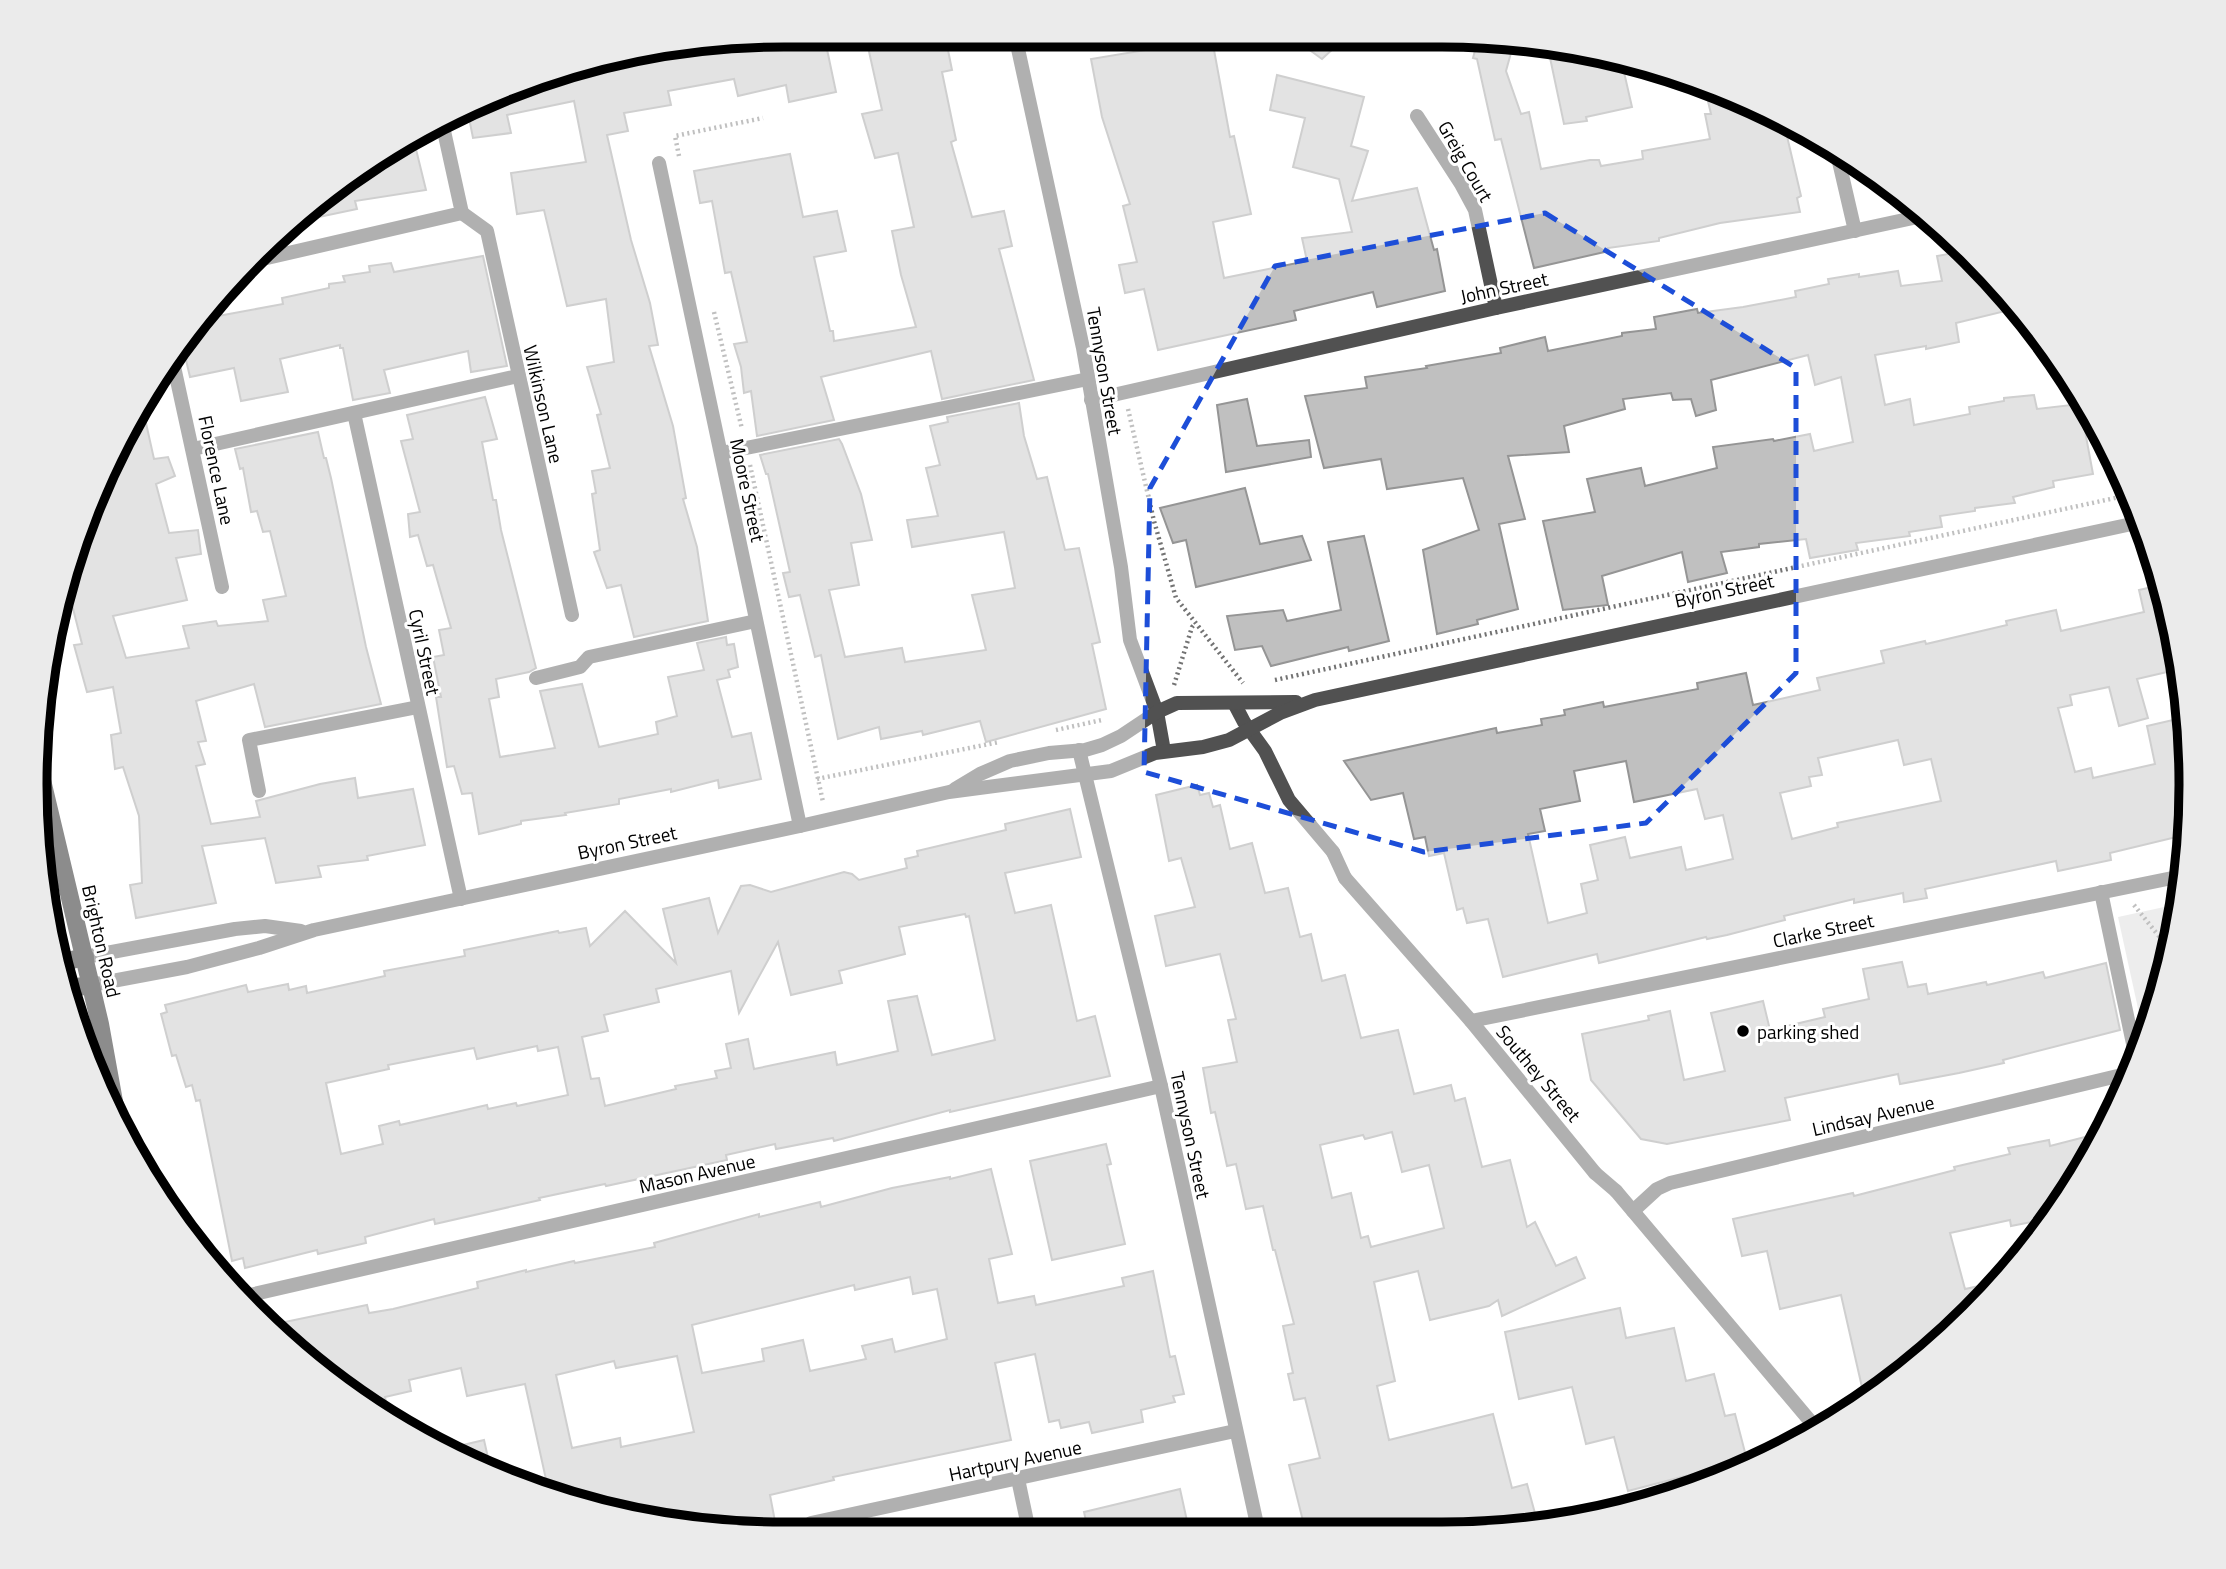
<svg xmlns="http://www.w3.org/2000/svg" width="2226" height="1569" font-family="'Titillium Web',sans-serif">
<style>
.green{fill:#d8d8d8}
.building{fill:#c0c0c0;stroke:#959595;stroke-width:2;fill-rule:evenodd}
.lines{fill:none;stroke-linecap:round;stroke-linejoin:round}
.path{stroke:#737373;stroke-width:4.5;stroke-dasharray:2 3.5;stroke-linecap:butt}
.lane{stroke:#515151;stroke-width:14}
.street{stroke:#515151;stroke-width:14}
.primary{stroke:#000;stroke-width:18}
.marked{fill:none;stroke:#1d4ed8;stroke-width:5;stroke-dasharray:14 9;stroke-linejoin:round}
.poi-dot{fill:#000;stroke:#fff;stroke-width:2.5}
.labels{text-anchor:middle;dominant-baseline:central;stroke-width:6;stroke-linejoin:round;paint-order:stroke}
.street-label{font-size:19px;fill:#000;stroke:#fff}
.poi-label{font-size:19px;fill:#000;stroke:#fff;text-anchor:start}
.rim{fill:none;stroke:#000;stroke-width:9}
</style>
<rect width="100%" height="100%" fill="#fff"/>
<path class="green" d="M2178,904L2165,979L2144,1036L2118,917Z"/>
<g class="building">
<path d="M785,35H824L836,92L789,102L786,85L738,96L734,79L668,91L671,105L624,113L628,131L607,135L631,240L650,303L658,345L649,346L673,426L686,498L683,499L697,547L708,621L634,637L621,585L607,588L594,552L600,550L592,494L596,493L592,471L610,468L597,415L601,414L587,367L614,362L606,299L567,306L544,210L517,214L511,173L586,162L574,101L507,115L511,133L473,138L467,108L497,92L590,61Z"/>
<path d="M886,35H945L952,70L942,72L956,140L951,142L972,217L1004,211L1012,246L999,249L1034,380L942,399L931,351L821,377L834,420L757,436L751,391L744,393L741,367L734,344L747,342L731,272L725,273L712,201L700,203L694,171L790,154L803,217L837,211L846,251L814,257L830,331H833L834,341L916,327L901,275L892,231L914,227L898,153L875,158L862,114L882,110L866,38Z"/>
<path d="M1289,35H1348L1322,59Z"/>
<path d="M1212,39L1230,137L1234,136L1251,214L1213,222L1224,278L1307,261L1302,238L1352,232L1339,179L1293,167L1305,118L1270,110L1277,75L1364,97L1351,146L1368,151L1352,201L1417,188L1434,250L1437,249L1445,291L1377,307L1373,292L1294,311L1296,320L1158,350L1144,289L1125,293L1119,265L1137,262L1123,206L1130,204L1102,117L1091,59Z"/>
<path d="M1478,39L1514,42L1506,71L1521,114L1529,112L1541,169L1590,160H1599L1601,166L1643,159L1642,151L1710,139L1705,114H1711L1707,97L1728,92L1783,119L1801,196L1797,198L1800,212L1720,223L1659,238V241L1608,248L1609,251L1534,268L1501,139L1495,140L1477,59L1473,58Z"/>
<path d="M1571,48L1588,49L1621,59L1632,107L1586,117L1587,121L1564,124L1549,53Z"/>
<path d="M413,137L426,190L355,201L357,209L300,221L368,161Z"/>
<path d="M1965,251L2005,291L2018,308L1956,323L1959,342L1926,349V346L1875,355L1885,405L1910,399L1914,425L1970,414L1969,407L2004,401V398L2034,395L2037,409L2080,404L2093,474L2053,481L2054,487L2013,497L2015,503L1975,508V511L1940,516L1942,527L1909,532L1910,536L1856,543L1858,550L1810,558L1806,539L1759,544V547L1721,552L1727,573L1688,582L1682,552L1602,576L1608,605L1563,610L1543,521L1595,512L1587,479L1641,468L1645,486L1717,468L1713,447L1773,439L1774,441L1810,434L1814,451L1853,442L1841,377L1815,385L1808,355L1711,380L1716,410L1696,416L1691,399L1673,400L1671,393L1623,399L1625,409L1564,426L1569,452L1508,456L1525,519L1499,524L1518,609L1477,620L1478,624L1437,634L1423,550L1479,530L1463,478L1387,489L1381,459L1324,468L1305,396L1367,388L1365,377L1427,368L1426,366L1501,353L1500,348L1545,337L1548,351L1622,336V333L1656,329L1654,317L1697,309L1698,313L1743,307L1796,297L1795,291L1829,284L1828,279L1859,274V277L1898,271L1901,286L1942,281L1937,256Z"/>
<path d="M483,256L507,366L471,372L468,351L384,370L390,393L353,400L343,348H340V345L280,359L288,392L241,401L234,368L190,377L183,347L202,319L283,304L282,298L329,288V284L345,282L343,276L370,272L369,266L391,263L394,272Z"/>
<path d="M485,397L497,439L482,442L493,500H496L501,530L536,668L529,672L496,679L499,697L489,699L500,757L555,748L540,691L582,684L599,747L658,734L656,722L677,716L668,677L704,670L697,643L726,637L727,645L734,644L738,667L728,670L730,677L717,680L732,737L751,733L761,779L719,788L718,780L671,792V789L619,799V804L565,813L566,815L521,821V824L479,834L472,793L462,794L454,766L447,767L436,697H441L433,657L444,655L439,630L451,628L433,565L427,566L418,535L410,537L408,514L420,512L401,441L413,439L407,415Z"/>
<path d="M1247,399L1257,446L1309,440L1311,457L1226,472L1217,405Z"/>
<path d="M1019,403L1024,436L1037,479L1047,477L1065,550L1079,548L1100,642L1092,644L1106,709L986,742L980,721L923,735L922,731L881,739L879,727L838,739L821,655L815,657L800,595L789,597L783,573L790,572L768,474H766L760,455L839,439L842,444L861,494L872,540L851,543L859,585L829,590L845,657L902,648L905,662L986,650L972,595L1015,588L1004,532L912,547L907,520L938,516L926,468L940,465L930,426L948,422L947,417Z"/>
<path d="M146,423L154,459L168,457L175,476L156,484L169,533L198,530L201,554L176,558L187,600L113,616L126,658L189,648L183,626L216,621L218,626L268,621L263,600L286,596L270,531L263,532L257,511L251,512L243,468L240,469L235,449L318,432L324,458H326L331,478L366,647L381,704L265,727L254,684L196,701L206,741L198,742L205,764L196,766L211,824L260,817L256,801L320,784L355,778L358,798L413,789L425,845L367,856L368,860L318,866L321,877L276,883L265,838L202,846L216,903L136,918L130,885L142,883L139,816L123,767L115,769L111,735L121,733L113,687L87,692L74,645L82,644L65,577L112,453L131,426Z"/>
<path d="M1245,488L1260,544L1302,536L1311,560L1196,587L1186,540L1173,543L1160,508Z"/>
<path d="M1364,536L1389,641L1349,651L1348,647L1271,666L1262,646L1235,650L1227,616L1283,610L1287,621L1341,610L1328,542Z"/>
<path d="M2161,585L2180,669L2137,679L2148,718L2119,726L2109,687L2070,695L2072,705L2058,708L2075,772L2091,768L2093,778L2155,764L2147,726L2186,717L2189,834L2110,853L2111,860L2058,871L2056,861L1925,889L1927,898L1904,902L1903,893L1854,903V899L1784,916L1785,920L1727,935L1707,939L1706,937L1599,963L1597,954L1503,977L1488,919L1467,923L1463,908L1457,910L1444,853L1429,856L1425,837L1414,839L1403,793L1371,800L1344,761L1496,728L1497,733L1542,725L1541,719L1565,715L1564,710L1603,702L1604,707L1698,689L1697,683L1746,673L1753,705L1820,690L1817,678L1884,663L1881,651L1925,641L1926,644L2007,625L2006,621L2056,610L2061,631L2144,612L2139,590ZM1898,740L1904,765L1931,759L1941,801L1837,823L1838,827L1792,839L1780,793L1811,786L1809,777L1822,775L1818,758ZM1626,761L1634,802L1697,789L1705,819L1723,815L1733,859L1686,870L1681,847L1630,858L1625,837L1590,845L1598,880L1581,884L1587,913L1548,923L1528,834L1545,831L1540,809L1580,801L1574,771Z"/>
<path d="M1197,785L1200,795L1209,793L1213,807L1220,805L1230,849L1252,843L1265,893L1288,888L1300,937L1311,934L1322,981L1345,975L1361,1038L1398,1030L1414,1094L1451,1085L1455,1101L1465,1098L1482,1167L1510,1160L1527,1227L1535,1222L1556,1266L1576,1257L1585,1278L1502,1316L1498,1300L1489,1306L1430,1320L1418,1271L1374,1282L1395,1381L1377,1386L1389,1440L1493,1414L1512,1488L1527,1484L1539,1528L1305,1529L1289,1465L1320,1458L1305,1398L1294,1400L1288,1374L1293,1373L1283,1326L1294,1324L1275,1250H1273L1263,1206L1246,1209L1236,1164L1227,1166L1215,1112L1211,1113L1203,1068L1237,1062L1228,1020L1236,1019L1220,954L1166,966L1155,916L1195,907L1181,858L1169,861L1156,795ZM1392,1132L1402,1172L1429,1165L1444,1228L1371,1247L1368,1236L1361,1238L1351,1193L1332,1198L1320,1145L1363,1135L1365,1139Z"/>
<path d="M1070,809L1081,857L1005,873L1015,913L1051,905L1077,1021L1095,1016L1110,1076L950,1112V1110L834,1141L833,1138L776,1149L775,1144L726,1155L727,1160L606,1186L605,1184L539,1198L540,1200L435,1224L434,1219L365,1237L366,1243L318,1254L317,1250L245,1268L243,1258L232,1261L200,1100L196,1101L192,1085L186,1087L176,1055L172,1056L161,1014L167,1012L165,1005L246,985L248,992L288,984L289,990L306,986L307,993L385,976L384,971L465,956L464,950L558,931L559,933L586,928L590,946L625,911L676,963L663,909L709,898L718,933L741,886L750,885L771,892L844,872L852,874L859,880L907,868L905,859L918,856L917,851L1006,830L1005,824ZM965,914L966,917L969,916L995,1040L932,1055L917,996L888,1001L898,1051L837,1065L835,1052L754,1069L748,1039L726,1044L731,1068L715,1071L717,1078L675,1086L676,1089L605,1106L599,1078L591,1079L582,1037L608,1031L604,1015L659,1002L656,989L731,971L739,1013L778,942L791,995L842,983L839,971L905,954L899,927ZM537,1046L538,1051L558,1047L568,1095L517,1106L516,1103L488,1109L487,1105L400,1125L399,1121L379,1126L383,1144L341,1154L326,1083L389,1069L388,1065L474,1048L477,1059Z"/>
<path d="M1902,962L1908,987L1926,984L1928,994L1986,982L1987,985L2043,972L2045,978L2106,963L2120,1030L2003,1060L2004,1063L1959,1073L1900,1084L1898,1074L1785,1098L1790,1120L1667,1144L1641,1139L1591,1080L1582,1034L1649,1020L1648,1016L1670,1011L1684,1080L1725,1071L1711,1013L1763,1001L1770,1030L1825,1017L1823,1009L1869,999L1863,969Z"/>
<path d="M2104,1132L2051,1218L2011,1226L2010,1220L1950,1233L1965,1289L1998,1282L1935,1348L1864,1396L1841,1295L1780,1309L1767,1251L1742,1256L1733,1219L1853,1193L1854,1196L1955,1170L1954,1167L2010,1154L2008,1148L2049,1140L2050,1146Z"/>
<path d="M1106,1144L1111,1164L1107,1165L1125,1244L1052,1260L1030,1161Z"/>
<path d="M991,1169L1012,1254L989,1259L998,1303L1034,1296L1036,1305L1124,1286L1122,1278L1153,1271L1170,1357L1175,1356L1184,1394L1173,1396L1175,1402L1141,1410L1143,1422L1092,1433L1089,1422L1061,1428L1059,1420L1049,1422L1035,1354L995,1363L1011,1440L833,1477L834,1480L770,1495L777,1532H736L590,1508L549,1493L525,1384L467,1396L461,1368L409,1380L411,1391L385,1397L389,1417L328,1379L270,1325L367,1305L369,1313L393,1309L478,1288L477,1282L526,1270V1272L574,1261L575,1263L655,1247L654,1243L759,1214V1217L820,1202L821,1207L892,1188L950,1177V1179ZM910,1277L913,1294L937,1289L947,1339L895,1352L892,1339L862,1346L866,1359L810,1371L803,1340L762,1349L764,1361L702,1373L692,1325L854,1285L855,1290ZM677,1356L694,1432L621,1447L620,1438L572,1448L556,1375L614,1361L616,1368Z"/>
<path d="M1620,1308L1626,1338L1674,1328L1686,1381L1714,1374L1725,1416L1735,1414L1747,1460L1628,1491L1614,1437L1586,1444L1572,1387L1519,1399L1505,1332Z"/>
<path d="M484,1440L491,1471L453,1457L442,1450Z"/>
<path d="M1180,1489L1189,1530H1088L1084,1512Z"/>
</g>
<g class="lines">
<g class="path">
<path d="M679,156L675,136L763,118"/>
<path d="M714,312L742,429"/>
<path d="M1128,409L1154,521L1176,598L1243,683"/>
<path d="M750,465L823,802"/>
<path d="M1275,680L2129,495"/>
<path d="M1174,685L1192,627L1195,624"/>
<path d="M1056,730L1102,720"/>
<path d="M817,779L999,742"/>
<path d="M2134,905L2170,950"/>
</g>
<g class="lane">
<path d="M462,213L487,231L572,615"/>
<path d="M173,362L222,587"/>
<path d="M193,449L518,376"/>
<path d="M721,453L1088,379"/>
<path d="M536,678L580,667L589,657L756,621"/>
<path d="M259,791L249,740L418,707"/>
<path d="M1333,852L1345,878"/>
<path d="M2101,892L2136,1058"/>
<path d="M1595,1173L1616,1191"/>
<path d="M1018,1479L1029,1531"/>
</g>
<g class="street">
<path d="M1015,35L1083,348L1121,567L1130,640L1157,712L1164,751"/>
<path d="M1417,116L1461,184L1475,210L1496,308"/>
<path d="M1836,149L1855,231"/>
<path d="M659,163L800,826"/>
<path d="M254,261L462,213L442,122"/>
<path d="M1091,400L1496,308L1927,215"/>
<path d="M354,413L461,899"/>
<path d="M1234,703L1244,722L1265,751L1289,800L1333,852"/>
<path d="M1079,750L1161,1086L1258,1529"/>
<path d="M955,789L980,774L1010,761L1049,753L1085,750L1102,745L1121,736L1157,712L1177,703L1296,702"/>
<path d="M1345,878L1471,1021L1595,1173"/>
<path d="M85,957L235,929L265,926L301,931"/>
<path d="M91,985L187,967L259,948L314,930L800,826L949,792L1111,771L1155,753L1203,747L1229,740L1280,713L1315,700L2141,522"/>
<path d="M1471,1021L2182,876"/>
<path d="M1616,1191L1816,1428"/>
<path d="M1633,1211L1657,1189L1670,1183L2130,1073"/>
<path d="M241,1297L1161,1086"/>
<path d="M813,1532L811,1523L1235,1431"/>
</g>
<g class="primary">
<path d="M41,776L100,1024L117,1118"/>
<path d="M63,962L85,957"/>
<path d="M70,988L91,985"/>
</g>
</g>
<path d="M0 0H2226V1569H0ZM1545,213L1796,368V673L1646,823L1424,852L1144,772L1150,488L1275,266Z" fill="#fff" fill-opacity=".55" fill-rule="evenodd"/>
<path class="marked" d="M1545,213L1796,368V673L1646,823L1424,852L1144,772L1150,488L1275,266Z"/>
<circle class="poi-dot" cx="1743" cy="1031" r="7"/>
<g class="labels">
<g class="street-label">
<text transform="translate(1466 161) rotate(60)">Greig Court</text>
<text transform="translate(1504 287) rotate(-12)">John Street</text>
<text transform="translate(1105 371) rotate(80)">Tennyson Street</text>
<text transform="translate(544 404) rotate(77)">Wilkinson Lane</text>
<text transform="translate(217 470) rotate(78)">Florence Lane</text>
<text transform="translate(748 490) rotate(78)">Moore Street</text>
<text transform="translate(1724 590) rotate(-12)">Byron Street</text>
<text transform="translate(425 652) rotate(78)">Cyril Street</text>
<text transform="translate(627 842) rotate(-12)">Byron Street</text>
<text transform="translate(1823 930) rotate(-12)">Clarke Street</text>
<text transform="translate(102 941) rotate(77)">Brighton Road</text>
<text transform="translate(1539 1073) rotate(50)">Southey Street</text>
<text transform="translate(1873 1115) rotate(-13)">Lindsay Avenue</text>
<text transform="translate(1191 1135) rotate(78)">Tennyson Street</text>
<text transform="translate(697 1173) rotate(-13)">Mason Avenue</text>
<text transform="translate(1015 1460) rotate(-12)">Hartpury Avenue</text>
</g>
<g class="poi-label">
<text x="1757" y="1031">parking shed</text>
</g>
</g>
<path d="M0 0H2226V1569H0ZM784 47H1442A737 737 0 0 1 2179 784V785A737 737 0 0 1 1442 1522H784A737 737 0 0 1 47 785V784A737 737 0 0 1 784 47Z" fill="#ebebeb" fill-rule="evenodd"/>
<path class="rim" d="M784 47H1442A737 737 0 0 1 2179 784V785A737 737 0 0 1 1442 1522H784A737 737 0 0 1 47 785V784A737 737 0 0 1 784 47Z"/>
</svg>
